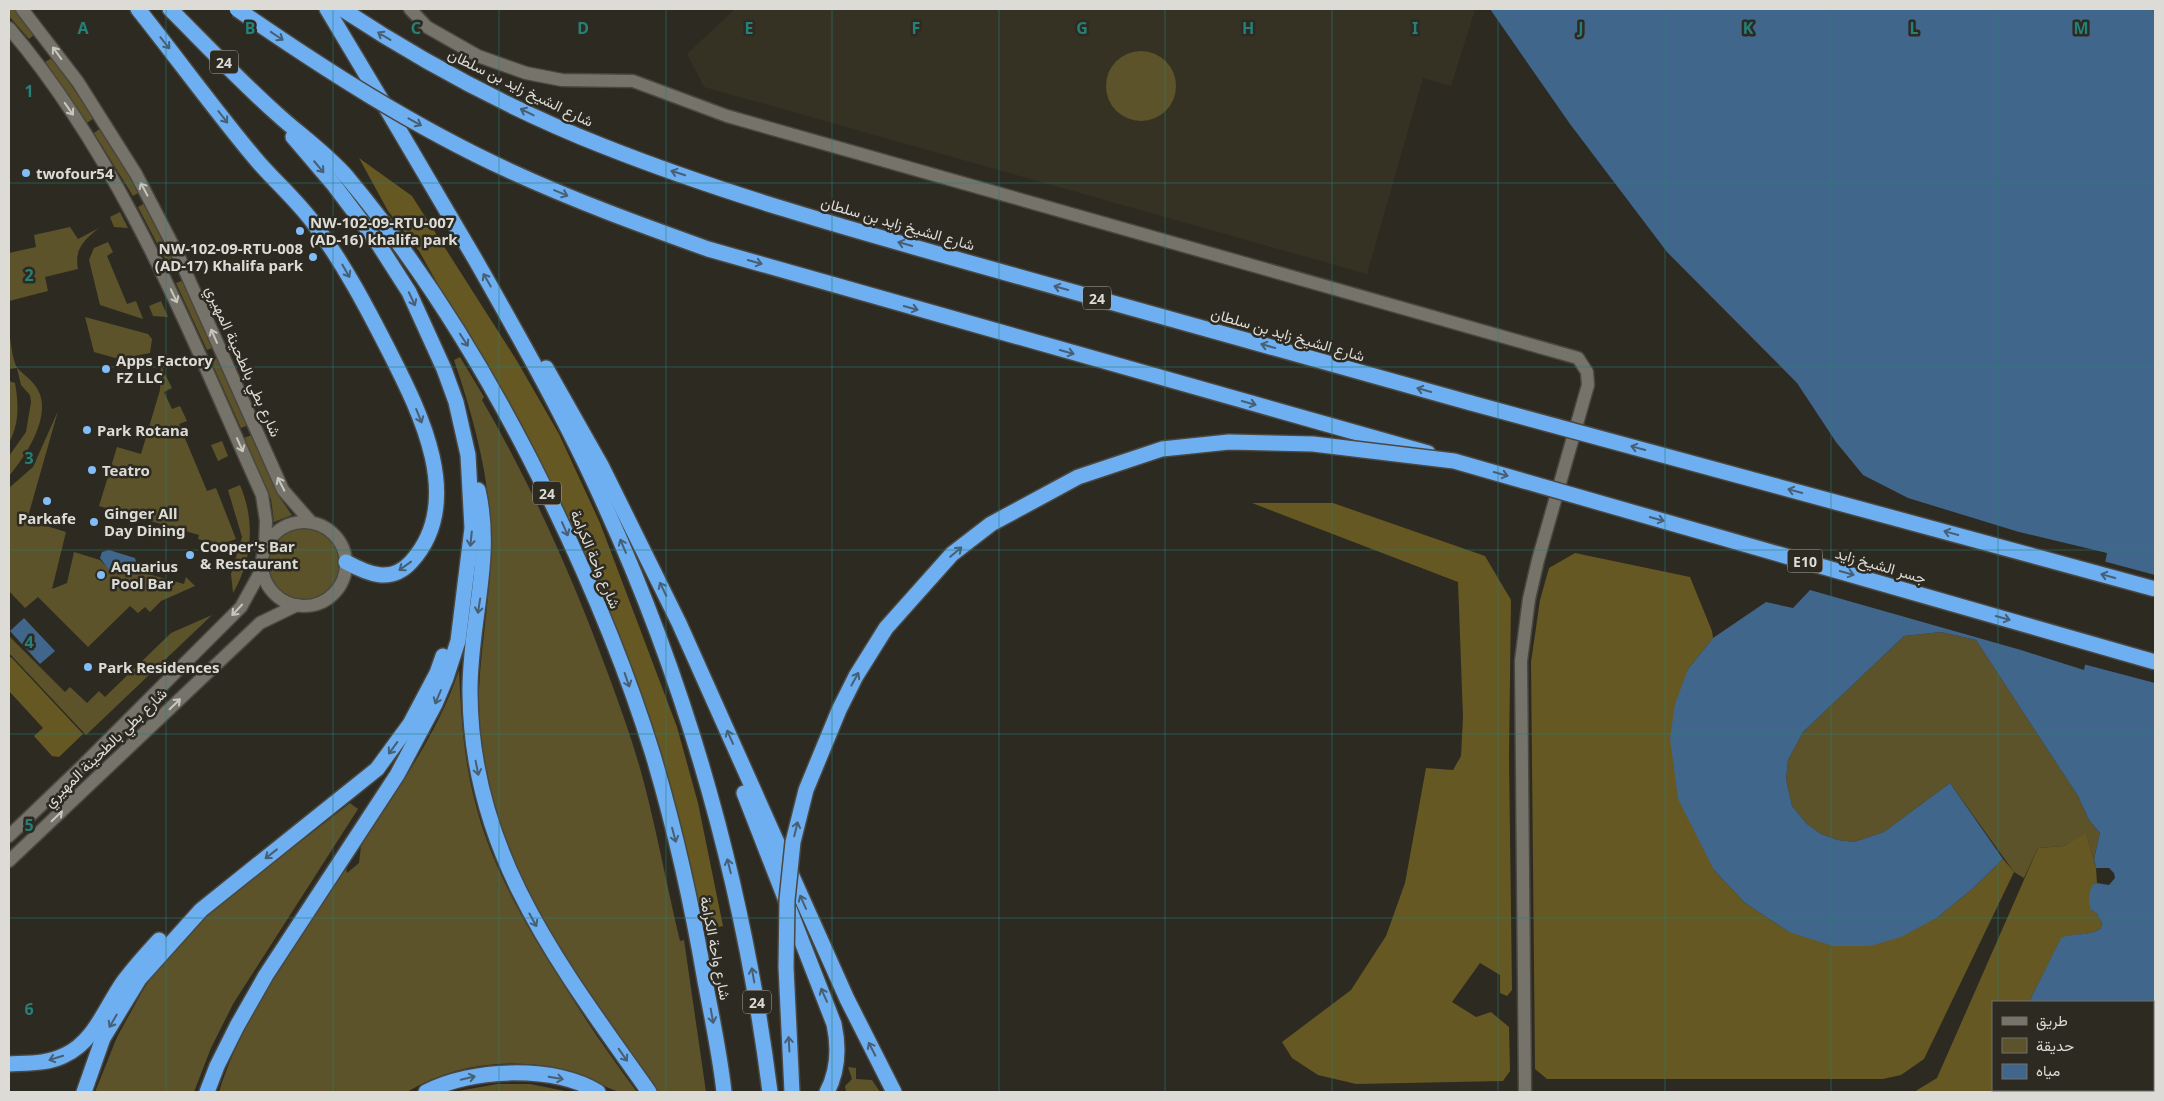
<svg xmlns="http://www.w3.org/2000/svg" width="2164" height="1101" font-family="'Noto Sans',Vazirmatn,sans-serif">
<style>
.built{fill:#353223}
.green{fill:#5d532a}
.forest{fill:#655822}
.water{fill:#40668b}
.pier{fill:#2d2a22}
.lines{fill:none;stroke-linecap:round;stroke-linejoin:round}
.minor-casing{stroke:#494740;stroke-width:15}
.highway-casing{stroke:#494740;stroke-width:18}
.minor{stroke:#76746a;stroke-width:12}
.highway{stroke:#6daff1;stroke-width:15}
.highway-bridge-casing{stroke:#494740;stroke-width:18;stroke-linecap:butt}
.highway-bridge{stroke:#6daff1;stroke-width:15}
.oneway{stroke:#475f75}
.oneway2{stroke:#c8c6c0}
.grid{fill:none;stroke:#248078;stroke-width:1;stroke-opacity:0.55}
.poi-dot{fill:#80bdfa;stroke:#2d2a22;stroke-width:2}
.labels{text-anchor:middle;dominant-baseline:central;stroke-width:5;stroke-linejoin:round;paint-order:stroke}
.shield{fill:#2d2a22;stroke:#a8a69f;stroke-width:1}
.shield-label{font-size:14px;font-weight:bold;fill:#dcdbd5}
.street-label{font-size:15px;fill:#dcdbd5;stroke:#2d2a22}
.poi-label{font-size:15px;font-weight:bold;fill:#dcdbd5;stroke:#2d2a22;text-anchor:start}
.grid-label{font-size:16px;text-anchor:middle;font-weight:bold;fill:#248078;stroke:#2d2a22;stroke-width:5;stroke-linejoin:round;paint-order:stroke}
</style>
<rect width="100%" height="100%" fill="#2d2a22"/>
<path class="built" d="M735,9H1474L1475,10L1451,86L1423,78L1367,274L704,87L687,54Z"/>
<g class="green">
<path d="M9,9H14L35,34L29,39L9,16Z"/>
<circle cx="1141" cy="86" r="35"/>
<path d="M52,58L94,118L87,123L45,62Z"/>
<path d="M101,128L140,192L133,196L94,133Z"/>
<path d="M145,203L179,269L172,272L138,207Z"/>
<path d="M120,212L128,228L114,227L110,217Z"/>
<path d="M70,227L78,239L99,228C84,240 74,249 78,269L45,277L48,291L9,301V253L36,247L34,235Z"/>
<path d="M108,242L113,252L107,256L127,304L136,301L143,319L100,305L89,260L94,248Z"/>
<path d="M184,280L215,347L207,350L176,283Z"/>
<path d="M161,301L168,317L153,316L149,306Z"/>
<path d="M85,317L148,334L152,339L150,353L119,359L94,352Z"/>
<path d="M9,332C11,343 12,356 16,366C19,372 34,380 39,392C51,418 25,457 9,476V456L26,432L31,402L30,395L21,385L17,368L9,369Z"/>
<path d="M219,357L249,425L241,428L211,361Z"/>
<path d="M460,357L484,397L482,400C532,486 573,578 607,671C620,706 633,742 643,779C657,832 667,887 680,941L684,940L706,1092H658C587,989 501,885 482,757C470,682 493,608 491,533C489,474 473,416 454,360Z"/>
<path d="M161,366L172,388L164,392L172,409L180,406L187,421L179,424L207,491L216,488L236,539L219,545L198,539L199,535L99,506L117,447L141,454L160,390Z"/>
<path d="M9,381L15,383C19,405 19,424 9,443Z"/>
<path d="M58,411L27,520L66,532L52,589L67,583L74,552L100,560L110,570L132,576L137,571L184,584L186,577L195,586L161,601L150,612L145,607L138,613L130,606L88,647L38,597L25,608L9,591V488L33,467Z"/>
<path d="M252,435L278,495L292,515L274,522L271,499L244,438Z"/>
<path d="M222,441L228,456L218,461L211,445Z"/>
<path d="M240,485C255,520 253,559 233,593L231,574L242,537L228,490Z"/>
<circle cx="304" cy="564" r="37"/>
<path d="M212,615L86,735L9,653V636L65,692L70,687L87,703L99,691L105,697L171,633Z"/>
<path d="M1941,632L1976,640L2078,796L2089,820L2100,833L2094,859L2096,868L2086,834L2064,846L2038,848L2024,878L2014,872L1950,783L1884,832L1854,842L1838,840L1821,834L1807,824L1792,806L1786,779L1788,760L1803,732L1904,636Z"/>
<path d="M459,670C461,712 463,753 473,794C489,862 522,920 560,979C584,1018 610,1056 637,1092C632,1092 626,1093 621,1092C611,1091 592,1078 579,1074C521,1056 459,1061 407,1092H219C243,1013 301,938 346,868L347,873L359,863L361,846C397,789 438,734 459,670Z"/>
<path d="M350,803L358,809L233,1004L211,1048L194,1092H95L117,1037L143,990L158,967L213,910Z"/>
<path d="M848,1067L856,1068V1079L872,1080L880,1092H846L845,1086L852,1079Z"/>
<path d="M497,1084H530L570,1092H453Z"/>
</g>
<g class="forest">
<path d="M359,158L412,196L517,361L559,434L600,523L677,727L698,803L723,926L694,932L627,674L552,486L419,251L388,211Z"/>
<path d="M1252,503H1333L1485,556L1511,600L1509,757L1512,990L1507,996L1500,993V975L1480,963L1452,1002L1476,1017L1491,1012L1509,1027L1510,1071L1503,1081L1356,1084L1318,1075L1292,1058L1282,1042L1351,990L1386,936L1405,883L1426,768L1453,770L1461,756L1463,717L1458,582Z"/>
<path d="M1575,553L1690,577L1712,631L1713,638L1688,669L1714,870L1745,903L1789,932L1938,917L1971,890L2003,859L2014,872L1924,1059L1901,1075L1883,1079H1547L1535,1069L1531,662L1540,600L1549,568Z"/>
<path d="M11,657L83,734L59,757L52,756L34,736L43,728L9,691V659Z"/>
<path d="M2086,833L2096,868L2097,883L2092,886L2091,910L2097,914L2102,923L2101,928C2090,937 2074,932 2061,939L2029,1002H1993V1090H2001V1092H1914L1937,1078L2038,848L2064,846Z"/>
</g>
<g class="water">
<path d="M1490,9H2155V1092H2001V1090H2153V1002H2029L2061,938C2074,932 2090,937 2101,928L2102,923L2097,914L2091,910C2088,902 2089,894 2092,885L2097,883L2109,885L2115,878L2114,873L2109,868H2096L2094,859L2100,833L2089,820L2078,796L1976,640L1941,632L1904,636L1803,732L1788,760L1786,779L1792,806L1807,824L1821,834L1838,840L1854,842L1884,832L1950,783L2003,859L1971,890L1938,917L1901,937L1870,946H1833L1789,932L1745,903L1714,870L1678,799L1670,738L1675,704L1688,669L1713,638L1766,602L1793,608L1810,590L2021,650L2084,670L2107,553L2019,532L1908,498L1863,475L1836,442L1797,383L1667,252L1570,124Z"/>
<path d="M109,550L135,558L138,570L133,576L109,570L100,558L102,552Z"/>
<path d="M24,618L55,651L40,664L10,631Z"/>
</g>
<path class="pier" d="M2103,561L2155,575V683L2083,664Z"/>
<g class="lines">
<defs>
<g id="minor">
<path d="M22,9L78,82L136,174L178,255L283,490L311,522"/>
<path d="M410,9L427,27L478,56L526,73L562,80L633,81L727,116L1578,358L1587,372L1588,385L1538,560L1529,599L1521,661L1525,1092"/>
<path d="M9,28C125,165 189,333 262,495L266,521L265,548"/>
<circle cx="304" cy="564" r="42"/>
<path d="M9,836L80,768L241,607L262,569"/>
<path d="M9,861L260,623L297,605"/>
</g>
<g id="highway">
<path d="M138,9C177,58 214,109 254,157C273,180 297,200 315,225C344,264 367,308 389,351C420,412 466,502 411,562C391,584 368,574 346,562"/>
<path d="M170,9C205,44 240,81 277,114C300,135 326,153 347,177C418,262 477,356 528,455C577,551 621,651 653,755C675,829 692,905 705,981C712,1018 720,1055 724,1092"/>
<path d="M327,9C377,92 426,175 475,259C521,340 567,421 605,506C690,693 744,889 770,1092"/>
<path d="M342,9C424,63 512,110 603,146C734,198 871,235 1006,273C1161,316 1316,360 1471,403"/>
<path d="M708,249L1428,453"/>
<path d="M546,368L602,467L679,623L847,999L894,1092"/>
<path d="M478,490C494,559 469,624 470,693C471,854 561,967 649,1092"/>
<path d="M744,793L834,1024C839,1047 838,1071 827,1092"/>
<path d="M9,1064C28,1063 48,1064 65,1055C95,1041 106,1006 124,981C135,966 147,953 159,940"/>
<path d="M84,1092L103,1038L139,979L201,910L377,769L410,724L437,673L443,656"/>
<path d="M207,1092L217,1066L237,1026L266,975L397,775L435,704L446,678L458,641L472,528L468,455L456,402L444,369L409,292L377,242L334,185L293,137"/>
<path d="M426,1092C472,1068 553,1065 598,1092"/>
</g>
</defs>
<use href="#minor" class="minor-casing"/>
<use href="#highway" class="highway-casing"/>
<use href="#minor" class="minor"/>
<use href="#highway" class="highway"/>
<defs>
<g id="highway-bridge">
<path d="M237,9C324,69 414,127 510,171C575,201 641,225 708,249"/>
<path d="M1471,403L2155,589"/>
<path d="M792,1092L786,967L787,900L793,842L806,790L839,710L856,676L886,628L952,554L991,524L1078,477L1162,449L1229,442L1313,444L1454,461L2155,662"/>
</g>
</defs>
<use href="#highway-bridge" class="highway-bridge-casing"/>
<use href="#highway-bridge" class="highway-bridge"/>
</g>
<defs><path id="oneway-shaft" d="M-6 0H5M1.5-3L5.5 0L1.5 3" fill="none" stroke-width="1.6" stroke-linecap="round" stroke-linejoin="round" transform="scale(1.25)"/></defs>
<g class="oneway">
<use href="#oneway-shaft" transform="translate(277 36) rotate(34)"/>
<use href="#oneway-shaft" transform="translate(384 36) rotate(-149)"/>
<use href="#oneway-shaft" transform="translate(165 43) rotate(51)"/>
<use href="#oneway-shaft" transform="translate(527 112) rotate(-154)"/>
<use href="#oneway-shaft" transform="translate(223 117) rotate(52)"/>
<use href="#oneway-shaft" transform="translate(415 122) rotate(29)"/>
<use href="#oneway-shaft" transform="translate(319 167) rotate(50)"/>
<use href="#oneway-shaft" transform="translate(678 173) rotate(-162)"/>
<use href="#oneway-shaft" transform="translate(561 193) rotate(23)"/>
<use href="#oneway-shaft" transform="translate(905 244) rotate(-164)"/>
<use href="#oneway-shaft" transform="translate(755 262) rotate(16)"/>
<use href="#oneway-shaft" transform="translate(346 271) rotate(60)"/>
<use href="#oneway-shaft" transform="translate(487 280) rotate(-120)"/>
<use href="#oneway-shaft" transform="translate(1061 288) rotate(-164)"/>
<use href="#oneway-shaft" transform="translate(412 299) rotate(65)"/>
<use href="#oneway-shaft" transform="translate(911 308) rotate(16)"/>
<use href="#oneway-shaft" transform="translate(464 340) rotate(57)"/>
<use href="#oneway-shaft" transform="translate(1268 346) rotate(-164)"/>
<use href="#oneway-shaft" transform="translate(1067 352) rotate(16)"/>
<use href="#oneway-shaft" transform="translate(1424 390) rotate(-164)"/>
<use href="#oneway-shaft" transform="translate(1249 403) rotate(16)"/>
<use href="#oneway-shaft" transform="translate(419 416) rotate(68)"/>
<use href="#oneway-shaft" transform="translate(1638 448) rotate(-165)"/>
<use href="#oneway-shaft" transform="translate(1501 474) rotate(16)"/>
<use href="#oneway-shaft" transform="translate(1795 491) rotate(-165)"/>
<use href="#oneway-shaft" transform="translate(1657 519) rotate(16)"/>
<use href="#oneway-shaft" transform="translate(565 529) rotate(66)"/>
<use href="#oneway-shaft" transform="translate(1951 533) rotate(-165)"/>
<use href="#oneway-shaft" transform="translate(471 539) rotate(96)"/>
<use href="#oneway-shaft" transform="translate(623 546) rotate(-113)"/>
<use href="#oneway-shaft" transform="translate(956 552) rotate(-40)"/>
<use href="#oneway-shaft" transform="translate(405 566) rotate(144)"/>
<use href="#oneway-shaft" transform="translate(1847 573) rotate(16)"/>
<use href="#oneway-shaft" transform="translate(2108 576) rotate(-165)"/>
<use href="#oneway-shaft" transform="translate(663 589) rotate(-116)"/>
<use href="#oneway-shaft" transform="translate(479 606) rotate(99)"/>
<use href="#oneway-shaft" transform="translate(2003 618) rotate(16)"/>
<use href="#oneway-shaft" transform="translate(855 679) rotate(-61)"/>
<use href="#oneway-shaft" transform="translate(627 680) rotate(71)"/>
<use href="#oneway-shaft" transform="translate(438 697) rotate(113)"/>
<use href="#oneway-shaft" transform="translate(730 737) rotate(-114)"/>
<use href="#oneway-shaft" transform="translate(393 748) rotate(126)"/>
<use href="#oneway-shaft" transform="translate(477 768) rotate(79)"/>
<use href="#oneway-shaft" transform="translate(796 829) rotate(-76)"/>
<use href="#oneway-shaft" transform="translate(674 835) rotate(75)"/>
<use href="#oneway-shaft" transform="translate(271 854) rotate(142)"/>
<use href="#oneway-shaft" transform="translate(729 866) rotate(-104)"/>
<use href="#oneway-shaft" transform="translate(803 902) rotate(-114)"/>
<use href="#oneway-shaft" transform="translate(533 920) rotate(61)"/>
<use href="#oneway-shaft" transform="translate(753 975) rotate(-100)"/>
<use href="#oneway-shaft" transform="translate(824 995) rotate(-114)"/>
<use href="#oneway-shaft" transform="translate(712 1016) rotate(80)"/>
<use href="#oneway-shaft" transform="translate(113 1021) rotate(120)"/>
<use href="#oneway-shaft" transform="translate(789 1044) rotate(-93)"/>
<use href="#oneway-shaft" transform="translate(872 1049) rotate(-117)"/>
<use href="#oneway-shaft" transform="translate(623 1055) rotate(55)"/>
<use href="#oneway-shaft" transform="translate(56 1058) rotate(163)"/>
<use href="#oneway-shaft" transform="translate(468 1078) rotate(-14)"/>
<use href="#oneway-shaft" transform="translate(556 1078) rotate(10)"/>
</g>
<g class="oneway2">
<use href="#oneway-shaft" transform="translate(57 53) rotate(-126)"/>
<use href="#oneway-shaft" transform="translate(69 109) rotate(55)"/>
<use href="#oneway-shaft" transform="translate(144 189) rotate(-118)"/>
<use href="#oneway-shaft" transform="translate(174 296) rotate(65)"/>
<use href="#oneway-shaft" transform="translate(214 336) rotate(-114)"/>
<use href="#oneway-shaft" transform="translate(240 445) rotate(66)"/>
<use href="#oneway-shaft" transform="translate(281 484) rotate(-117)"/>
<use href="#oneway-shaft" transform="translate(237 610) rotate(133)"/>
<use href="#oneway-shaft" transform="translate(175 704) rotate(-44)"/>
<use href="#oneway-shaft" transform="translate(57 816) rotate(-44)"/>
</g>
<path class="grid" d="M166,9V1092M333,9V1092M499,9V1092M666,9V1092M832,9V1092M999,9V1092M1165,9V1092M1332,9V1092M1498,9V1092M1665,9V1092M1831,9V1092M1998,9V1002M9,183H2155M9,367H2155M9,550H2155M9,734H2155M9,918H2155M1998,1090V1092"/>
<g class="poi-dot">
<circle cx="26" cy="173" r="5"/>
<circle cx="300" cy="231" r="5"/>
<circle cx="313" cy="257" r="5"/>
<circle cx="106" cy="369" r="5"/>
<circle cx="87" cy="430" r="5"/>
<circle cx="92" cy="470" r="5"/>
<circle cx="47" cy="501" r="5"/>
<circle cx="94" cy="522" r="5"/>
<circle cx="190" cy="555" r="5"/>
<circle cx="101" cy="575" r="5"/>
<circle cx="88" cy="667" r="5"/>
</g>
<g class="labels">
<g class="shield">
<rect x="210" y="50.5" width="28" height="23" rx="4"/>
<rect x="1083" y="286.5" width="28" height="23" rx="4"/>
<rect x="533" y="481.5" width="28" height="23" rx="4"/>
<rect x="1787.5" y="549.5" width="35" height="23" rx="4"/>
<rect x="743" y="990.5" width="28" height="23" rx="4"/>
</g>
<g class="shield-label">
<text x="224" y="62">24</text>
<text x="1097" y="298">24</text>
<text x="547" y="493">24</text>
<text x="1805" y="561">E10</text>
<text x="757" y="1002">24</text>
</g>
<g class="street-label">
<text transform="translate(521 87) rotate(26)">شارع الشيخ زايد بن سلطان</text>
<text transform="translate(898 223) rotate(16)">شارع الشيخ زايد بن سلطان</text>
<text transform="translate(1288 334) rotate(16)">شارع الشيخ زايد بن سلطان</text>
<text transform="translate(244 361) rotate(66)">شارع بطي بالطحينة المهيري</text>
<text transform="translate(596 559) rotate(67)">شارع واحة الكرامة</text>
<text transform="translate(1881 565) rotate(16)">جسر الشيخ زايد</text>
<text transform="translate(105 747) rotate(-44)">شارع بطي بالطحينة المهيري</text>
<text transform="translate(716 948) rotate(79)">شارع واحة الكرامة</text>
</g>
<g class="poi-label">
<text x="36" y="173">twofour54</text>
<text x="310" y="222">NW-102-09-RTU-007<tspan x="310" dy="17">(AD-16) khalifa park</tspan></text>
<text x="303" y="248" text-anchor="end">NW-102-09-RTU-008<tspan x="303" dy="17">(AD-17) Khalifa park</tspan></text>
<text x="116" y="360">Apps Factory<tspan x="116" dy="17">FZ LLC</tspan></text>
<text x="97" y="430">Park Rotana</text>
<text x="102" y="470">Teatro</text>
<text x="104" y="513">Ginger All<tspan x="104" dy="17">Day Dining</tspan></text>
<text x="47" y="518" text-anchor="middle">Parkafe</text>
<text x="200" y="546">Cooper's Bar<tspan x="200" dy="17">&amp; Restaurant</tspan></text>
<text x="111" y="566">Aquarius<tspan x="111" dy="17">Pool Bar</tspan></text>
<text x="98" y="667">Park Residences</text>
</g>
</g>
<g class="grid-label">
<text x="83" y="34">A</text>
<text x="250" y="34">B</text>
<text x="416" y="34">C</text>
<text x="583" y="34">D</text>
<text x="749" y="34">E</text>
<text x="916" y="34">F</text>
<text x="1082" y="34">G</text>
<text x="1248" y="34">H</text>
<text x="1415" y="34">I</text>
<text x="1581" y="34">J</text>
<text x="1748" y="34">K</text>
<text x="1914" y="34">L</text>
<text x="2081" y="34">M</text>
<text x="29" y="97">1</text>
<text x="29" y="281">2</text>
<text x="29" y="464">3</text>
<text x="29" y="648">4</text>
<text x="29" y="831">5</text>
<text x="29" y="1015">6</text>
</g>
<rect width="2164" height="1101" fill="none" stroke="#dcdbd5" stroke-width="20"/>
<rect x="1992" y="1001" width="162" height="90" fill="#2d2a22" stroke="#73716a"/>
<rect x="2002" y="1017" width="25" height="8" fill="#76746a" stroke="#73716a"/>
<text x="2036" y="1026" font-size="15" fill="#dcdbd5">طريق</text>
<rect x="2002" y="1038" width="25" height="15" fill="#5d532a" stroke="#73716a"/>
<text x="2036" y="1051" font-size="15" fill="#dcdbd5">حديقة</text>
<rect x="2002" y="1064" width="25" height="15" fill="#40668b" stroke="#73716a"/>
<text x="2036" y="1076" font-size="15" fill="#dcdbd5">مياه</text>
</svg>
